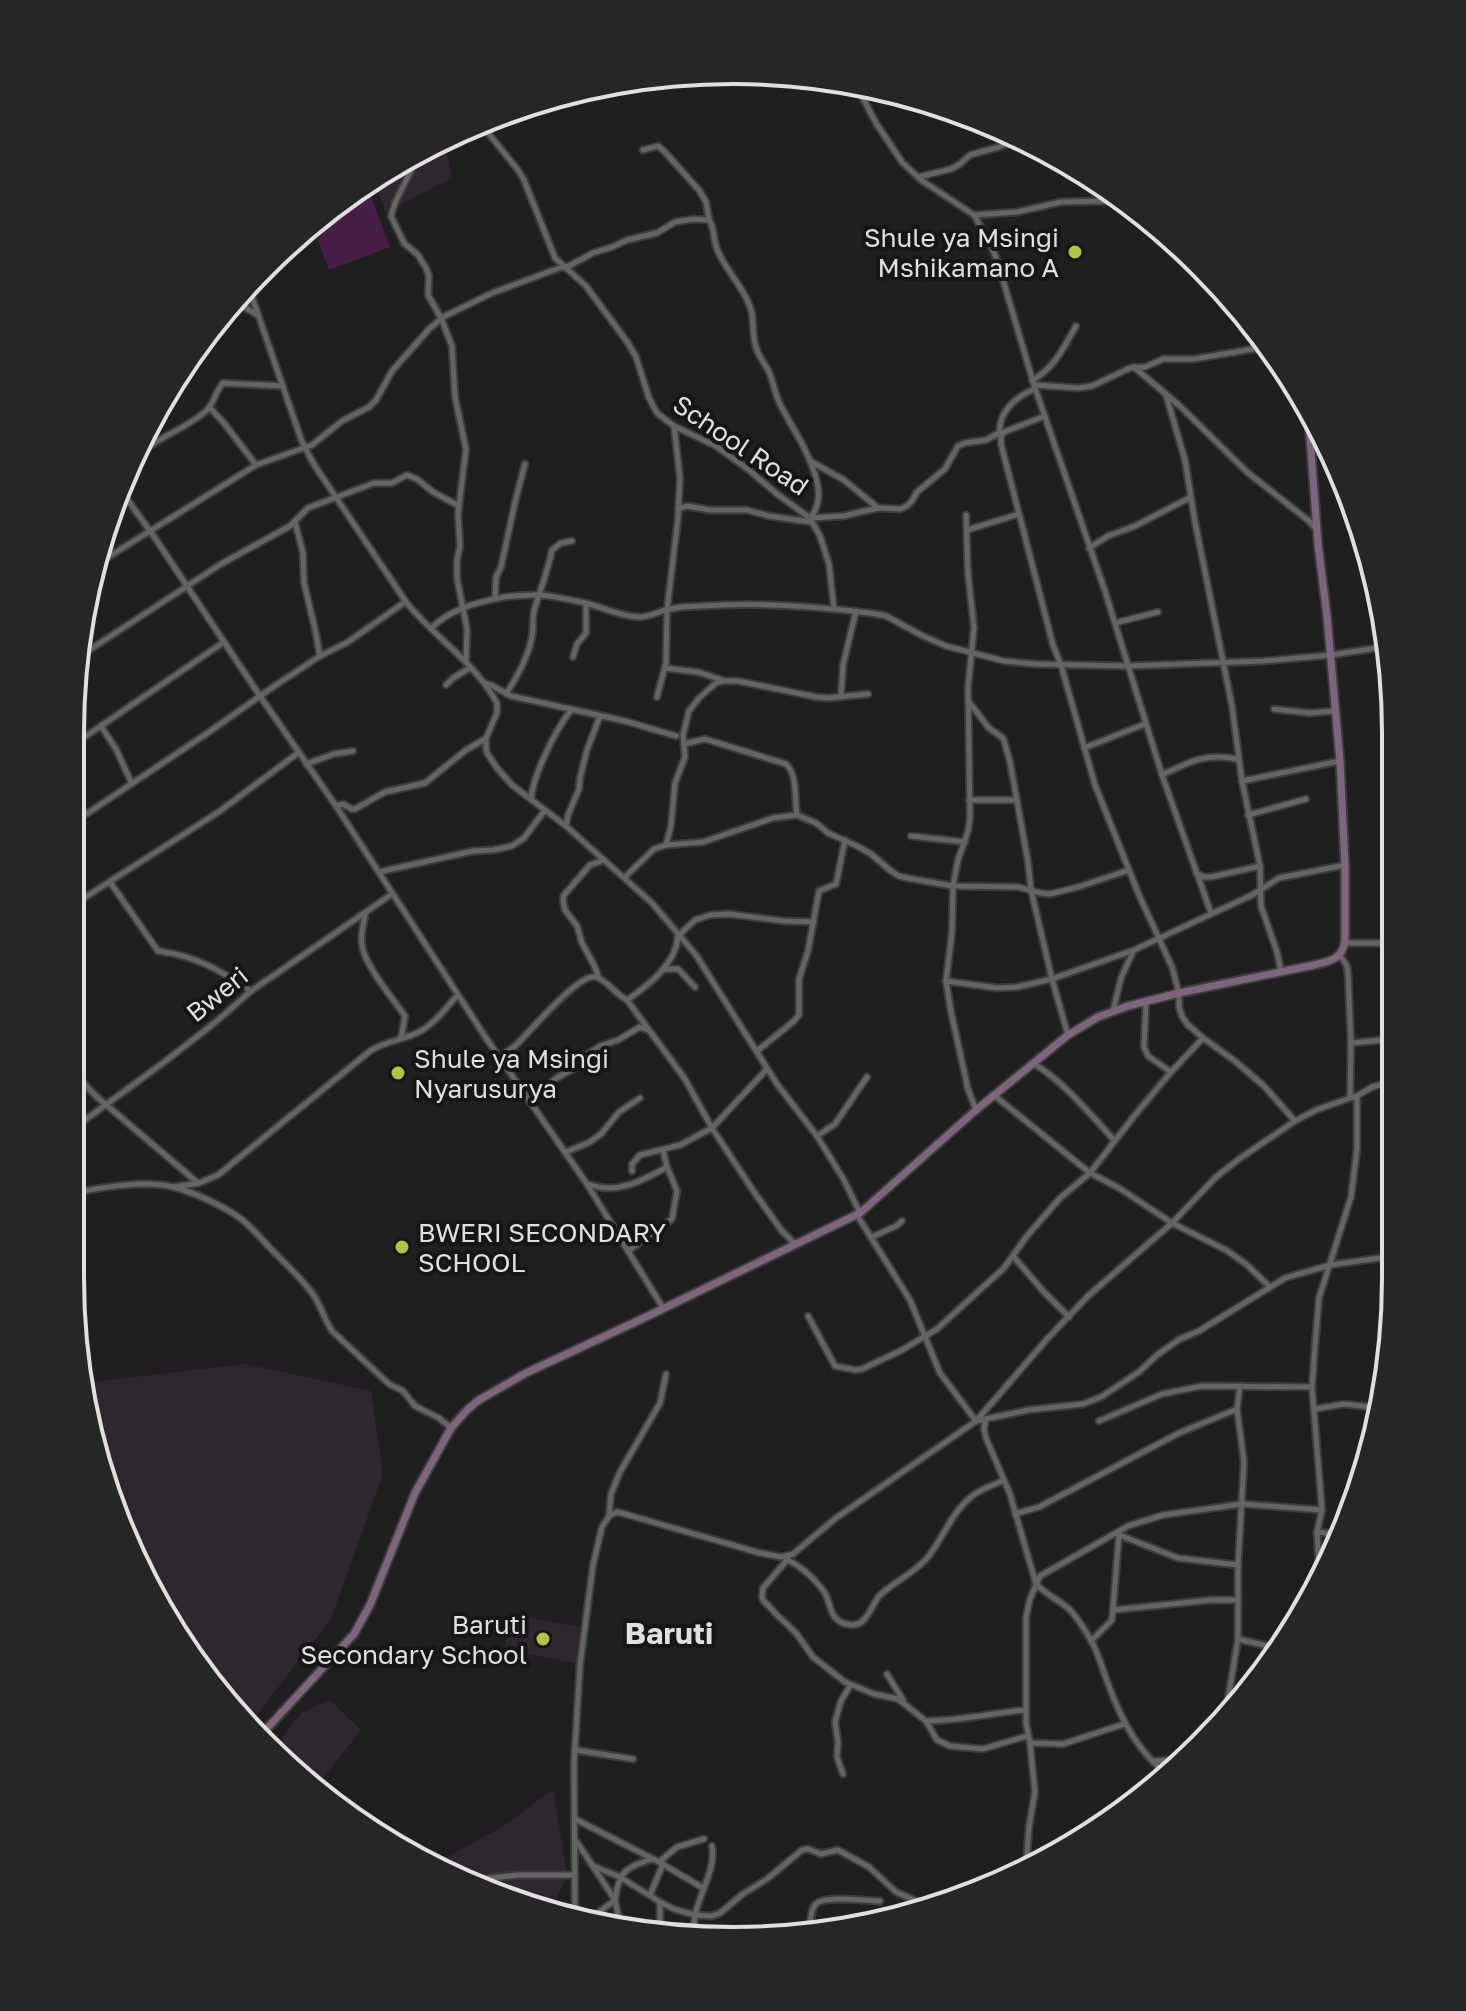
<svg xmlns="http://www.w3.org/2000/svg" width="1466" height="2011" font-family="'Golos Text',sans-serif">
<style>
.built{fill:#2e272e}
.green{fill:#461f46}
.lines{fill:none;stroke-linecap:round;stroke-linejoin:round}
.street-casing{stroke:#3e3c3d;stroke-width:9}
.secondary-casing{stroke:#3e3c3d;stroke-width:11}
.street{stroke:#666366;stroke-width:5}
.secondary{stroke:#7c657d;stroke-width:7}
.poi-dot{fill:#b2c34c;stroke:#171517;stroke-width:3}
.labels{text-anchor:middle;dominant-baseline:central;stroke-width:8;stroke-linejoin:round;paint-order:stroke}
.poi-label{font-size:26px;fill:#e1dfe0;stroke:#171517;text-anchor:end}
.street-label{font-size:26px;fill:#e1dfe0;stroke:#171517}
.quarter-label{font-size:30px;font-weight:bold;fill:#e1dfe0;stroke:#171517}
.rim{fill:none;stroke:#e1dfe0;stroke-width:4}
</style>
<rect width="100%" height="100%" fill="#211e21"/>
<g class="built">
<path d="M444,140L452,178L386,212L373,180L402,159Z"/>
<path d="M245,1364L371,1391L383,1474L331,1619L250,1724L181,1646L93,1450L84,1383Z"/>
<path d="M511,1614L583,1628L576,1663L504,1650Z"/>
<path d="M330,1700L361,1730L319,1783L310,1786L296,1777L273,1750L301,1713Z"/>
<path d="M553,1789L567,1875L551,1910L440,1873L431,1866L507,1824Z"/>
</g>
<path class="green" d="M366,184L390,247L329,270L311,223Z"/>
<g class="lines">
<defs>
<g id="street">
<path d="M856,85L876,123L902,162L921,180L974,215L1017,212L1061,202L1108,201L1129,202"/>
<path d="M480,123L518,170L524,180L555,258L586,286L628,343L636,357L649,398L657,413L674,426L716,446L749,470L777,494L810,518L820,536L829,564L834,609"/>
<path d="M421,150L395,203L391,216L404,243L418,255L426,268L429,276L428,295L441,318L452,346L455,397L466,449L458,514L460,546L457,560V578L467,629L466,662"/>
<path d="M643,150L658,146L664,151L699,190L706,202L709,219"/>
<path d="M918,177L951,169L960,164L970,155L999,147L1023,137"/>
<path d="M1103,186L1108,200"/>
<path d="M974,215L991,245L998,263L1034,385L1105,591L1162,775L1211,913"/>
<path d="M565,268L593,253L612,247L627,240L657,233L675,222L694,219L709,220C715,229 713,239 717,249C726,272 747,290 752,314C754,326 752,338 757,350C760,358 765,364 769,372C774,383 775,396 781,406C793,429 809,452 816,478C820,491 820,507 810,518"/>
<path d="M250,291L301,439L313,463L406,602C433,636 472,660 494,698L497,703V713L486,738V747L487,753L497,768L512,785L566,826L652,903L696,955L777,1084L817,1136L844,1180L860,1213"/>
<path d="M239,304L256,314"/>
<path d="M1134,367L1181,407L1247,472L1309,521L1317,530"/>
<path d="M1032,380C1054,369 1064,347 1076,326"/>
<path d="M1034,385L1079,388L1092,386L1130,368L1145,367L1163,359H1194L1265,347"/>
<path d="M1166,395L1185,460L1195,522L1232,706L1242,781L1260,866L1261,906L1277,952L1281,971"/>
<path d="M210,408L224,423L256,465"/>
<path d="M1045,416L1004,432L1001,436V444L1053,645L1061,665L1095,785L1139,895L1172,967L1179,993V1007L1182,1016L1187,1024L1203,1038L1235,1061L1264,1086L1295,1121"/>
<path d="M1000,435C997,413 1016,396 1035,389"/>
<path d="M139,454C159,437 187,428 206,411C214,404 215,392 223,383L283,386"/>
<path d="M810,461L844,480L878,508"/>
<path d="M124,495L153,535L260,696L336,806L486,1038L587,1184L663,1308"/>
<path d="M678,509L687,506L710,510H747L769,516L811,522"/>
<path d="M966,515L968,574L974,628L968,687L970,818L968,831L958,860L953,886L952,932L946,981L951,1012L968,1089L976,1110"/>
<path d="M811,518L843,516L878,508L900,509L907,506L912,501L917,492L945,469L958,446L965,443L986,440L999,433"/>
<path d="M295,522L303,553L304,583L315,629L320,656"/>
<path d="M967,530L1019,514"/>
<path d="M1089,548L1108,536L1135,526L1191,497"/>
<path d="M97,564L256,465L312,445L342,421L369,407L376,400L392,371L430,328L445,316L492,293L562,267"/>
<path d="M495,599L496,577L501,567L516,498L525,464"/>
<path d="M1115,623L1158,612"/>
<path d="M431,629C452,605 501,595 532,595C548,594 566,599 581,602C601,606 620,617 640,617C651,617 659,611 669,609C679,607 690,606 700,606C759,602 818,606 877,614L886,616L923,636L946,646L1004,661L1035,664L1127,666L1264,661L1331,655L1390,646"/>
<path d="M573,657L577,644L586,633V604"/>
<path d="M77,658L221,564L290,526L308,508L374,483H392L407,475L417,479L433,492L459,506"/>
<path d="M665,668L698,672L722,680"/>
<path d="M485,683L491,685L511,696L625,721L676,736"/>
<path d="M446,685L453,678L470,668"/>
<path d="M506,694C517,677 529,656 532,636C534,627 532,619 534,611C540,590 548,571 552,550L561,543L572,541"/>
<path d="M657,697L666,663L667,610L678,518L680,478L674,426"/>
<path d="M841,697L843,665L856,611"/>
<path d="M969,702L989,728L1003,738L1005,744L1010,762L1028,862L1031,890L1052,979L1068,1035"/>
<path d="M1274,709L1309,713L1334,711"/>
<path d="M101,726L116,749L132,784"/>
<path d="M684,744L705,739L786,764C798,775 794,799 797,815"/>
<path d="M70,747L224,642"/>
<path d="M1084,748L1145,724"/>
<path d="M306,764L334,754L353,751"/>
<path d="M1162,775C1191,761 1205,753 1238,759"/>
<path d="M1242,781L1340,761"/>
<path d="M531,799C533,775 556,729 571,710"/>
<path d="M969,800H1017"/>
<path d="M336,806L343,804L352,809H355L385,792L425,783L466,750L485,739"/>
<path d="M1248,815L1306,799"/>
<path d="M70,825L209,732L273,687L320,656L348,642L405,602"/>
<path d="M566,826L568,815L579,789L580,778L587,750L600,716"/>
<path d="M911,836L965,842"/>
<path d="M666,845L671,826L675,783L685,757L683,735L689,711L699,698L716,683L723,681H738L816,697L829,698L868,694"/>
<path d="M379,872L473,851L493,850L512,846L524,838L545,810"/>
<path d="M1196,873L1204,877H1211L1260,866"/>
<path d="M625,877L654,849L666,845L703,842L773,818L797,815L816,823L828,833L857,846L871,854L891,871L899,876L907,878L953,886L1018,887L1041,893L1050,894L1078,887L1129,870"/>
<path d="M110,882L158,951C196,956 220,970 251,991"/>
<path d="M70,907L220,811L298,753"/>
<path d="M365,914C364,924 360,935 362,945C364,964 393,999 405,1016L401,1038"/>
<path d="M1345,943H1392"/>
<path d="M664,969H678L695,987"/>
<path d="M599,978L594,965L582,943L577,926L565,910L563,900L564,895L590,865L604,860"/>
<path d="M946,981L997,988L1017,987L1052,979L1134,950L1252,895L1279,878L1345,865"/>
<path d="M627,1000C649,985 676,964 678,936L695,920L710,915L729,914L784,921L814,922"/>
<path d="M1146,1001L1144,1047L1148,1056L1171,1072"/>
<path d="M1113,1011L1121,978L1133,952"/>
<path d="M1351,1043L1393,1039"/>
<path d="M757,1051L793,1022L799,1015V979L808,951L819,891L836,884L845,840"/>
<path d="M500,1056C505,1053 510,1050 515,1046C529,1033 579,972 596,977C608,981 616,995 627,1000L685,1079L712,1128L754,1192L782,1231L795,1244"/>
<path d="M1034,1064C1061,1079 1093,1117 1114,1140"/>
<path d="M70,1065L85,1085L97,1097L198,1183"/>
<path d="M995,1096L1090,1173L1119,1188L1172,1223L1226,1250L1246,1264L1270,1287"/>
<path d="M1357,1096L1372,1087L1393,1081"/>
<path d="M530,1102L555,1079L578,1066L587,1055L600,1046L618,1040L640,1027L648,1030"/>
<path d="M70,1131L163,1063L217,1021L251,991L392,894"/>
<path d="M817,1136L835,1124L867,1077"/>
<path d="M566,1152L590,1142L601,1134L619,1112L640,1098"/>
<path d="M632,1171V1164L640,1155L680,1145L712,1128L767,1069"/>
<path d="M588,1184C617,1195 642,1181 667,1167"/>
<path d="M174,1187L199,1183L218,1175L370,1051C385,1041 403,1040 419,1032C435,1024 446,1007 458,995"/>
<path d="M70,1195C96,1187 147,1180 173,1187C194,1192 223,1206 240,1218C253,1228 263,1241 275,1253C288,1266 301,1278 312,1293C321,1305 324,1319 332,1331L389,1384L403,1391L415,1406L439,1418L451,1428"/>
<path d="M857,1215L910,1300L940,1373L976,1421L1028,1410L1083,1404L1101,1397L1139,1372L1157,1355L1180,1339L1199,1331L1285,1278L1330,1265L1394,1256"/>
<path d="M872,1237L896,1226L902,1221"/>
<path d="M628,1251L672,1219L677,1191L667,1167L663,1150"/>
<path d="M1013,1256L1044,1292L1069,1317"/>
<path d="M808,1316L835,1366L855,1370L862,1369L902,1350L937,1329L1004,1268L1027,1236L1047,1213L1060,1198L1090,1173L1135,1115L1171,1072L1203,1038"/>
<path d="M1315,1409L1344,1404L1380,1408"/>
<path d="M986,1419L984,1429L986,1438L1010,1494L1036,1584C1046,1595 1060,1600 1070,1610C1078,1618 1085,1630 1091,1640C1099,1655 1103,1671 1109,1686C1122,1722 1139,1753 1170,1777"/>
<path d="M1099,1421L1162,1394L1202,1386L1312,1387"/>
<path d="M1015,1514L1039,1507L1179,1433L1237,1409"/>
<path d="M609,1516L617,1512L625,1514L760,1553L782,1557L793,1554L836,1518L976,1421L1048,1338L1088,1296L1172,1223L1216,1177L1239,1159L1295,1121L1316,1110L1350,1098"/>
<path d="M1317,1532L1341,1535"/>
<path d="M1119,1535L1178,1558L1238,1565"/>
<path d="M786,1559C801,1566 813,1577 823,1590C832,1602 828,1620 846,1624C867,1630 870,1606 880,1595C895,1581 915,1573 928,1557C943,1538 952,1512 971,1497C980,1489 994,1485 1004,1480"/>
<path d="M788,1559L763,1588L762,1596L763,1600L777,1615L796,1633L813,1657L845,1682L874,1694L898,1699L926,1721L937,1740L950,1746L983,1749L1027,1736"/>
<path d="M1320,1584L1317,1532L1322,1510L1312,1387L1315,1346L1319,1298L1351,1197L1357,1149V1096L1350,1098L1351,1043L1348,973L1347,966L1340,955"/>
<path d="M1113,1610L1211,1600H1238"/>
<path d="M1238,1639L1263,1645L1281,1646"/>
<path d="M1091,1641L1112,1620L1119,1535"/>
<path d="M887,1674L903,1700"/>
<path d="M1225,1717L1238,1639V1565L1244,1462L1237,1409L1240,1386"/>
<path d="M926,1721C959,1721 992,1713 1026,1710"/>
<path d="M1030,1743L1063,1744L1124,1724"/>
<path d="M575,1750L633,1759"/>
<path d="M1153,1761L1171,1760L1177,1769"/>
<path d="M843,1774L837,1757L838,1742L835,1722L841,1701L850,1686"/>
<path d="M575,1819L659,1862L703,1888"/>
<path d="M577,1842L615,1900L621,1929"/>
<path d="M659,1862L677,1847L704,1839"/>
<path d="M593,1866L620,1877L660,1902L674,1909L695,1915L712,1916L720,1913L743,1894L767,1879L802,1850L808,1849L821,1854L838,1850L869,1867L896,1892L919,1902"/>
<path d="M1026,1866L1029,1827L1035,1792L1030,1743L1026,1723V1617L1030,1599L1040,1576L1128,1526L1163,1515L1242,1504L1322,1510"/>
<path d="M464,1881L518,1875H575"/>
<path d="M650,1895L663,1864"/>
<path d="M575,1919L574,1763L580,1665L593,1565L602,1527L609,1516L611,1494L620,1472L660,1403L666,1374"/>
<path d="M586,1922L615,1900C619,1871 625,1868 652,1859"/>
<path d="M660,1930V1902"/>
<path d="M694,1931C692,1901 717,1874 712,1846"/>
<path d="M810,1935C811,1926 809,1911 816,1904C825,1895 866,1901 880,1901"/>
</g>
<path id="secondary" d="M260,1736L354,1634L370,1605L415,1493L451,1428L468,1409L479,1400L526,1373L646,1317L860,1213L976,1110L1068,1035L1098,1017L1128,1006L1179,993L1314,965C1330,961 1342,960 1345,941V865L1340,761L1327,616L1318,544L1308,411"/>
</defs>
<use href="#street" class="street-casing"/>
<use href="#secondary" class="secondary-casing"/>
<use href="#street" class="street"/>
<use href="#secondary" class="secondary"/>
</g>
<g class="poi-dot">
<circle cx="1075" cy="252" r="8"/>
<circle cx="398" cy="1073" r="8"/>
<circle cx="402" cy="1247" r="8"/>
<circle cx="543" cy="1639" r="8"/>
</g>
<g class="labels">
<g class="poi-label">
<text x="1059" y="237">Shule ya Msingi<tspan x="1059" dy="30">Mshikamano A</tspan></text>
<text x="414" y="1058" text-anchor="start">Shule ya Msingi<tspan x="414" dy="30">Nyarusurya</tspan></text>
<text x="418" y="1232" text-anchor="start">BWERI SECONDARY<tspan x="418" dy="30">SCHOOL</tspan></text>
<text x="527" y="1624">Baruti<tspan x="527" dy="30">Secondary School</tspan></text>
</g>
<g class="street-label">
<text transform="translate(741 445) rotate(34)">School Road</text>
<text transform="translate(217 994) rotate(-39)">Bweri</text>
</g>
<g class="quarter-label">
<text x="669" y="1633">Baruti</text>
</g>
</g>
<path d="M0 0H1466V2011H0ZM733 84H733A649 649 0 0 1 1382 733V1278A649 649 0 0 1 733 1927H733A649 649 0 0 1 84 1278V733A649 649 0 0 1 733 84Z" fill="#272527" fill-rule="evenodd"/>
<path class="rim" d="M733 84H733A649 649 0 0 1 1382 733V1278A649 649 0 0 1 733 1927H733A649 649 0 0 1 84 1278V733A649 649 0 0 1 733 84Z"/>
</svg>
